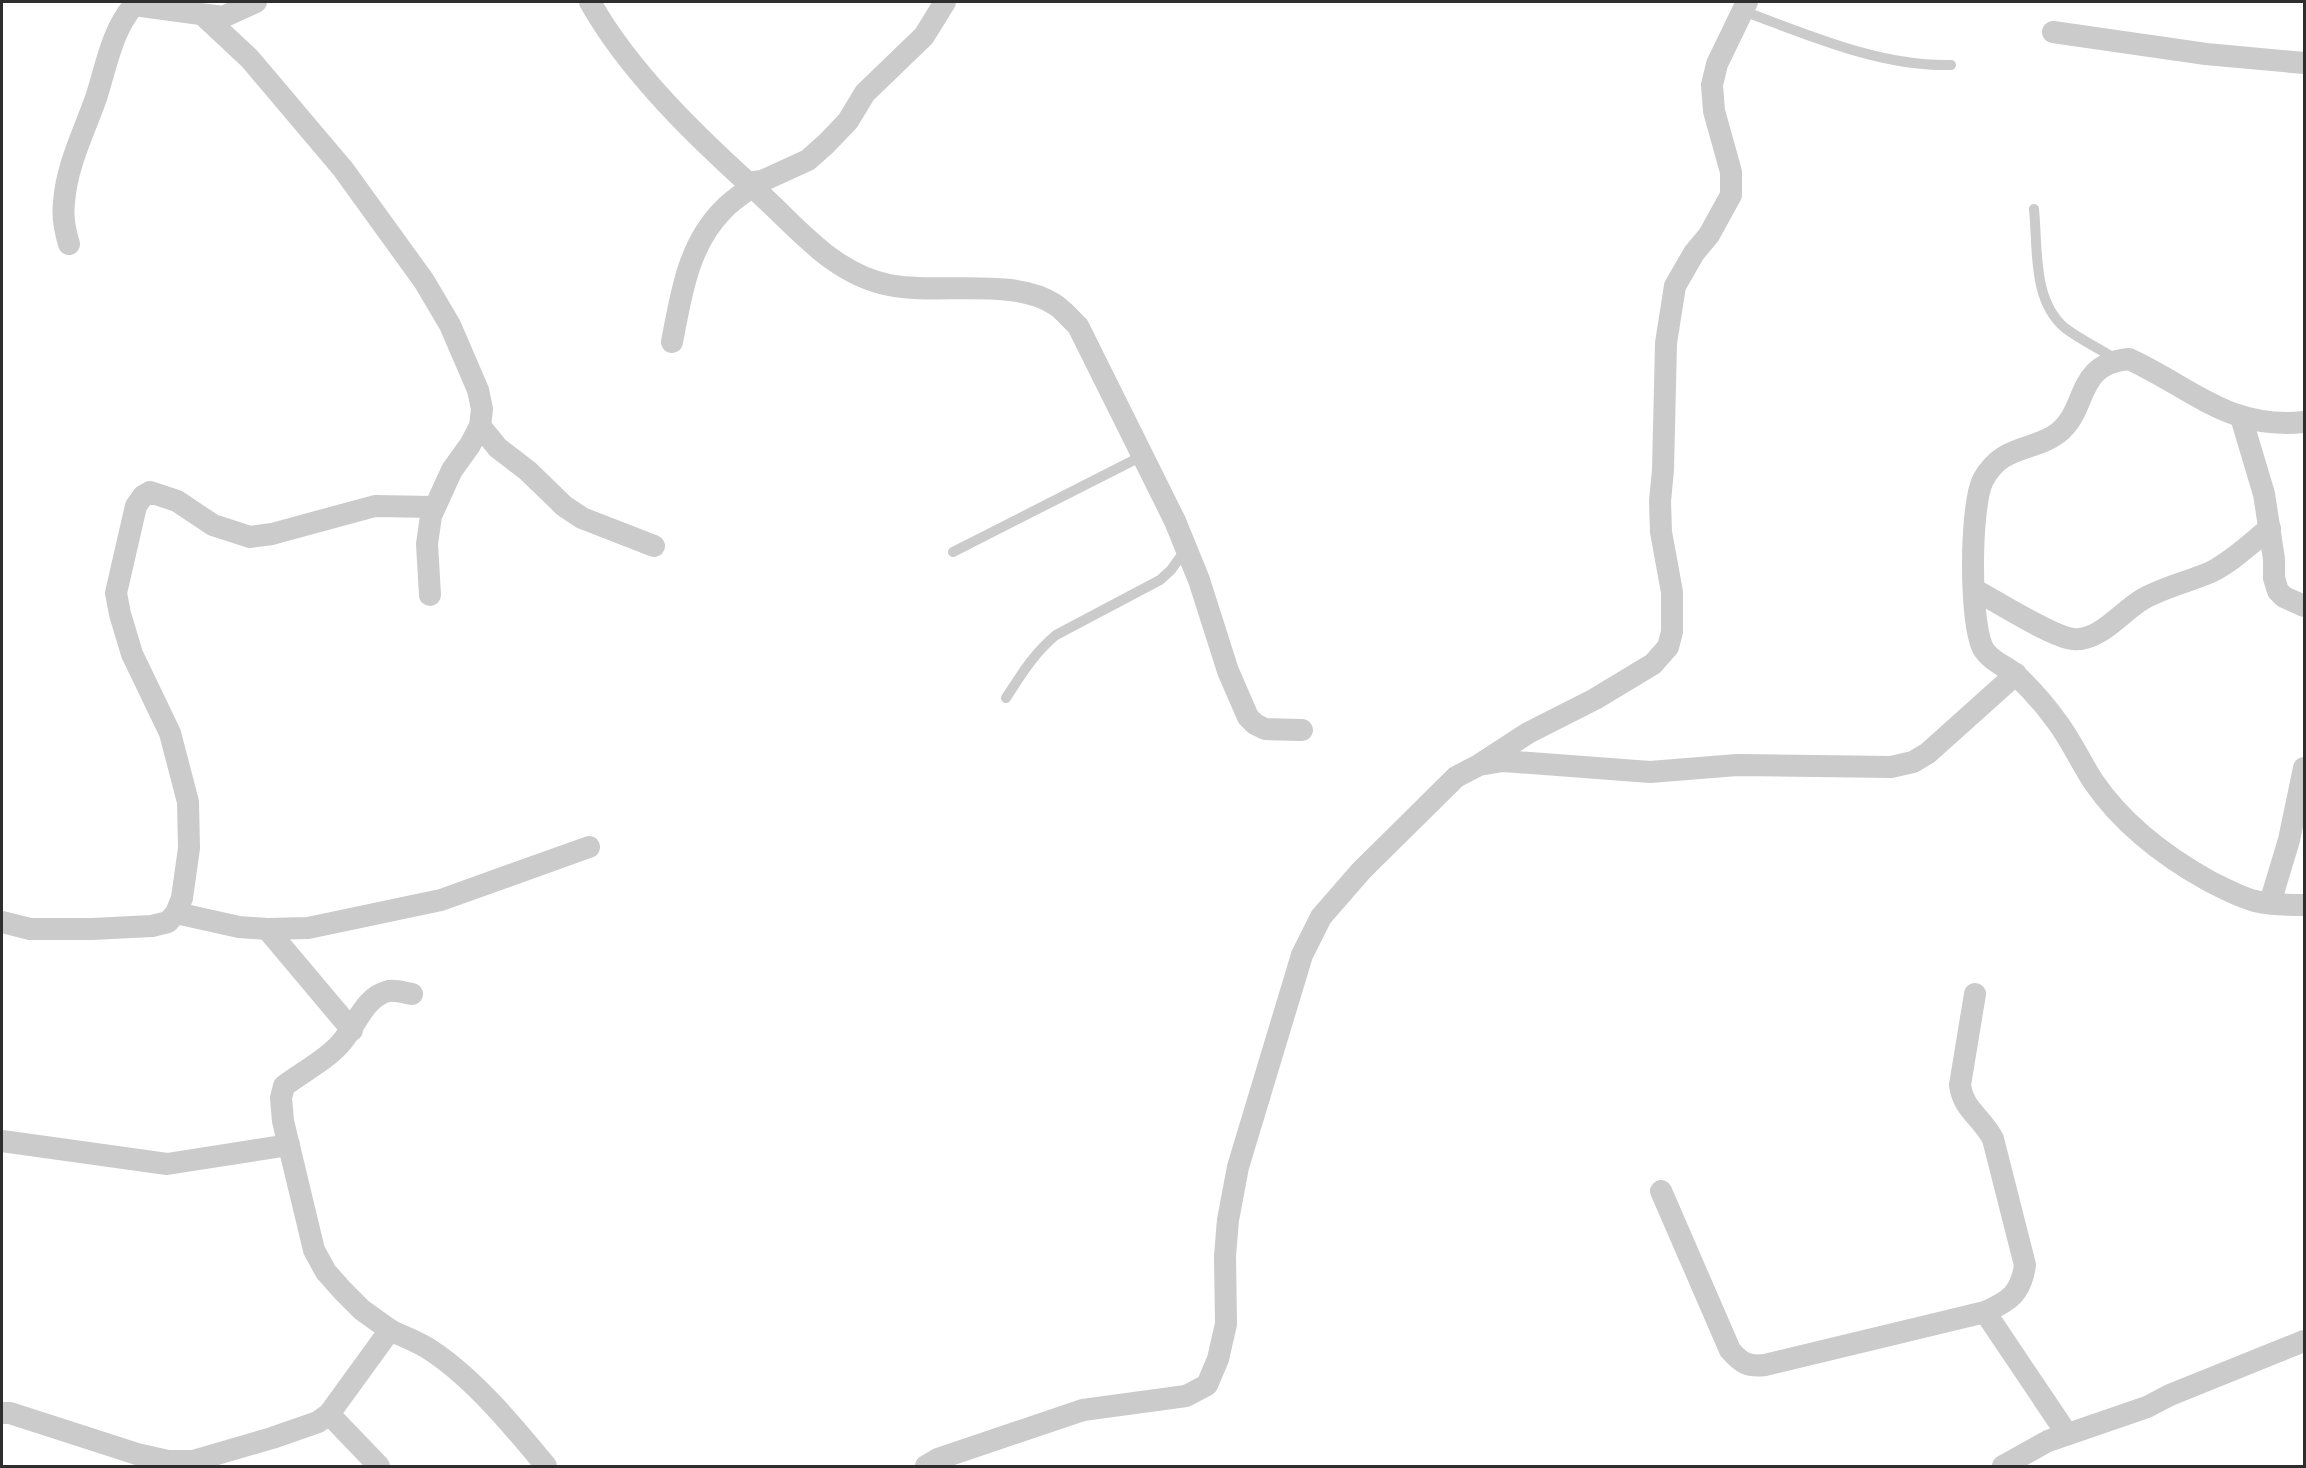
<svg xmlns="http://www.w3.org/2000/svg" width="2306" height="1468" font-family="Roboto,sans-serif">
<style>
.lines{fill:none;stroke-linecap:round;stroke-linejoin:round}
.lane{stroke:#cbcbcb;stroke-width:10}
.street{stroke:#cbcbcb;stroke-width:22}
</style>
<rect width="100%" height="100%" fill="#fff"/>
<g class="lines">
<g class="lane">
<path d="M1743,11C1809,35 1880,67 1951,65"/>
<path d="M2034,209C2038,248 2032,300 2065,328C2081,340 2100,349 2117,360"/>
<path d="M953,552L1142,456"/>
<path d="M1006,698C1021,675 1034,653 1056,635L1160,580L1171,570L1186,549"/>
</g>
<g class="street">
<path d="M133,2L134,5L223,17L256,2"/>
<path d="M590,2C629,72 698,138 758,192C798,228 833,274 889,285C937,295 1012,277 1054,304C1063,309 1070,319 1078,326L1175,521L1199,580L1228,671L1248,717L1255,724L1265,729L1302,730"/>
<path d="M204,16L250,59L343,169L424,281L450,325L478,390L482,409L480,426L470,445L452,470L431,516L427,544L430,595"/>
<path d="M2053,32L2206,54L2304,63"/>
<path d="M747,183L762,181L808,160L827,143L848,121L865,93L924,36L945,2"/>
<path d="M69,244C65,231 62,218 64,203C66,167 84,132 96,98C106,67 112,30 134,5"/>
<path d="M672,342C681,295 688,245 723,210C731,201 742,194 752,187"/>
<path d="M2241,417L2264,494L2274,559V578L2278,591L2284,597L2304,606"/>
<path d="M2304,422C2229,430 2192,388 2129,359C2074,364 2089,409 2058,433C2033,452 2002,444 1983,480C1970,505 1969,626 1984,650C1992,662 2006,666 2016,675C2030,688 2044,704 2055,719C2070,738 2080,761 2093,781C2123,825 2164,856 2209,881C2223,888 2239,897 2255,901C2271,905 2288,905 2304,905"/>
<path d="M480,426L498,448L528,471L564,506L582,518L654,546"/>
<path d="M1975,590C1996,601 2052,637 2073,639C2099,642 2121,612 2143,599C2164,587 2188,582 2211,572C2233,561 2251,543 2270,528"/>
<path d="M1482,763L1528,733L1595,699L1653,664L1668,647L1672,632V592L1661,532L1660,501L1663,470L1666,343L1675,286L1694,253L1709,235L1731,195V172L1714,111L1712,85L1717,64L1747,2"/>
<path d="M2270,903L2289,840L2304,768"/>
<path d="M176,913L239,927L267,929L308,928L441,900L589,847"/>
<path d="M2,922L30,929H92L152,926L168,922L176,913L182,898L189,848L188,802L170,733L132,654L120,614L116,593L136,506L143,496L150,492L177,501L213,525L250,537L272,534L375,506L434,507"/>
<path d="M267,929L352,1030"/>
<path d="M2,1141L167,1164L289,1145"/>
<path d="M1661,1191L1730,1350C1741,1363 1748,1367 1765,1365L1985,1312C2010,1301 2021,1293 2025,1265L1993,1139C1982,1117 1963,1110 1960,1085L1975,994"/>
<path d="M1985,1312L2067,1434"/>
<path d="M390,1330C404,1337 419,1342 432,1351C474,1379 514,1427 546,1466"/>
<path d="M2,1413H10L137,1454L168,1461H193L272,1438L318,1422L329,1414L390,1330L362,1310L343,1291L326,1272L314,1250L283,1121L281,1098L284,1086C302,1072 325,1061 340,1044C356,1027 364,996 389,991C396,990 406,993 412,994"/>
<path d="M329,1414L379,1466"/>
<path d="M926,1466L938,1459L1083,1410L1186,1396L1207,1385L1218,1359L1226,1324L1225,1256L1228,1220L1238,1167L1302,955L1321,917L1361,871L1456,777L1479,765L1503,761L1650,772L1737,765L1891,767L1913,762L1928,753L2016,674"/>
<path d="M2003,1466L2048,1441L2147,1407L2170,1395L2304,1341"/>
</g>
</g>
<rect width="2306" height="1468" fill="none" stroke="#2e2e2e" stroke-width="6"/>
</svg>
